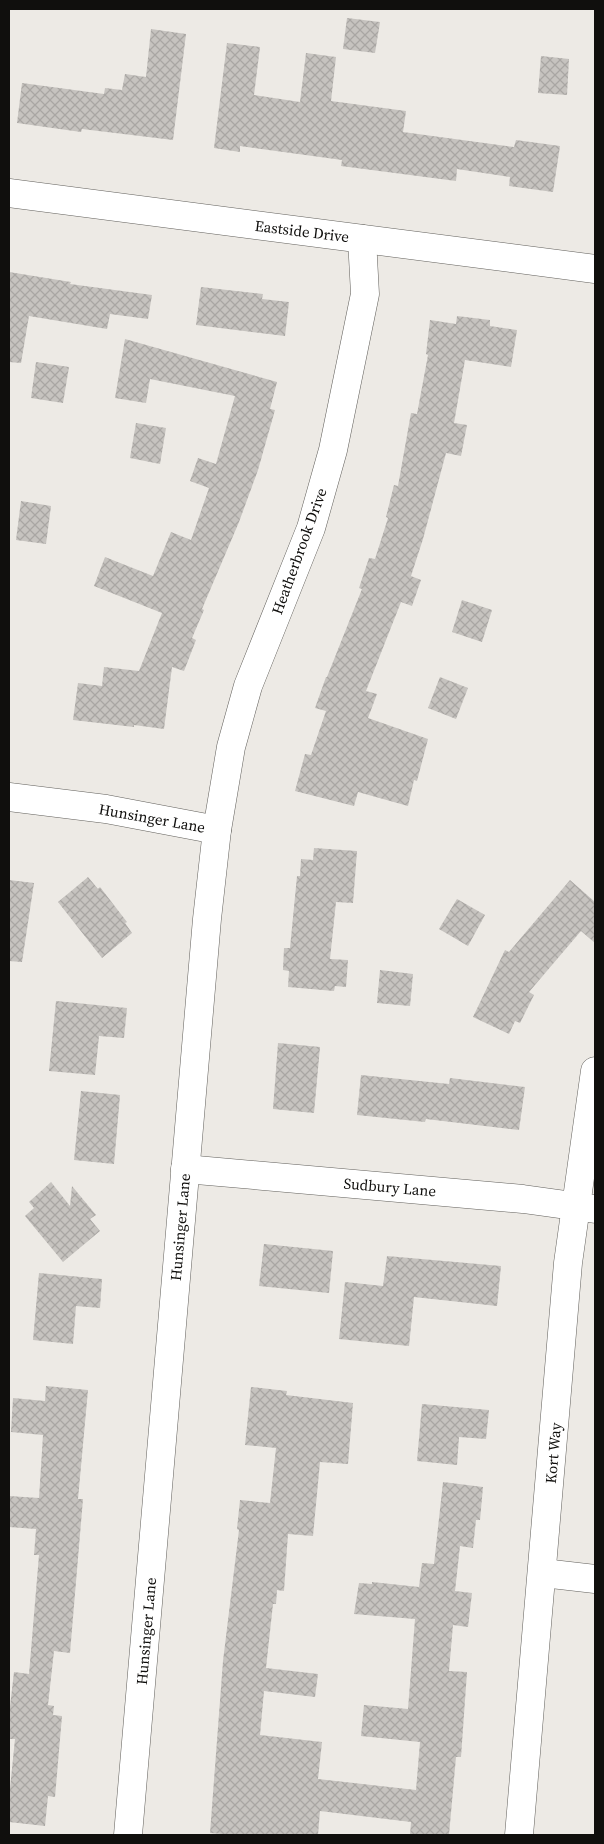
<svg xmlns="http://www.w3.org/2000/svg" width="604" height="1844" font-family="'Source Serif 4',serif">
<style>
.building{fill:url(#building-cross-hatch)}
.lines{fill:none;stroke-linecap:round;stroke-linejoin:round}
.minor-casing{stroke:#62605c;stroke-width:29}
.minor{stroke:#fff;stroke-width:28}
.labels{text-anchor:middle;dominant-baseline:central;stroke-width:4;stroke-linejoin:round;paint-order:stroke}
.street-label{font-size:15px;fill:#100f0d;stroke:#fff}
</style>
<defs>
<pattern id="building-cross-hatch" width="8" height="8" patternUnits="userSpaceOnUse" patternTransform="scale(1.25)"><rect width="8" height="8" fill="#c6c3bf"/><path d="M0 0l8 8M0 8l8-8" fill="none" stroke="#a9a6a3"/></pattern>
</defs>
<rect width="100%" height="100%" fill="#edeae5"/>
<g class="building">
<path d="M347,18L380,22L375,53L343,49Z"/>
<path d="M151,29L186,34L173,140L82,129L81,132L17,123L22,83L104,94L105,88L122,90L125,74L146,77Z"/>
<path d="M227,43L260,47L254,95L300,102L306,53L336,57L331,101L406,111L403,132L514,147L516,140L560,146L553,192L509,186L510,177L457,169L456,181L341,166L342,160L240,146V152L214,148Z"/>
<path d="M541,56L569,59L567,95L538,93Z"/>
<path d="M9,272L71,282L70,284L152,295L148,319L110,314L107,329L29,316L21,363L9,362Z"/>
<path d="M201,287L263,294L262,299L289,302L285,336L196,325Z"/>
<path d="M457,316L490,320V326L517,330L511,367L465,360L454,423L467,425L461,456L446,453L423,539L411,576L421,580L412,606L401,602L366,691L377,694L368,718L428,739L417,781L414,780L408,806L358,792L354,806L295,791L305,754L311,755L326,711L315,708L326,677H327L362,589L359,588L369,558L375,559L388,518L386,517L394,485L398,486L411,413L417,414L428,355L426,354L430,320L456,324Z"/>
<path d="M125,339L277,382L270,409L275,410L258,470L239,522L202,609L204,610L192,638L196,640L184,671L172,667L164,729L134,725V727L73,720L78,683L102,686L104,667L139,671L162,613L94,586L105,557L153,576L171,532L191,540L209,488L190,481L198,458L216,464L235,396L150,379L146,403L115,398Z"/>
<path d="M36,362L69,367L63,403L31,398Z"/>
<path d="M136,423L166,428L160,464L130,458Z"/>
<path d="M21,501L51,506L46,544L16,540Z"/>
<path d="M462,600L492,610L482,642L452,632Z"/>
<path d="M440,677L468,688L456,719L428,708Z"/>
<path d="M314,848L357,851L353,903L336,902L330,959L348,960L346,987L335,986L334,991L288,987L289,971L283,970L284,948H290L297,876H300L301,859L313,860Z"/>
<path d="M88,877L98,889L100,887L127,922L125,923L132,933L102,958L58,902Z"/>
<path d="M9,880L34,883L22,962L9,961Z"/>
<path d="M570,880L595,902V943L581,931L529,992L534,995L520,1023L515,1021L509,1034L473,1017L505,950L509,952Z"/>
<path d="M457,899L485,915L468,946L439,929Z"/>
<path d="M380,970L413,974L410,1006L377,1003Z"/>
<path d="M56,1001L127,1008L124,1038L99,1036L95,1075L49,1071Z"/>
<path d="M278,1043L320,1047L314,1113L273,1109Z"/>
<path d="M361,1075L449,1084L450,1078L525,1087L519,1130L426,1119L425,1122L357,1115Z"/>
<path d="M81,1091L120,1095L114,1164L74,1160Z"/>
<path d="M51,1182L70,1206L72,1186L96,1215L90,1219L100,1231L63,1262L25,1216L34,1208L29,1202Z"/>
<path d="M264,1244L333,1251L329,1293L259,1286Z"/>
<path d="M387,1256L501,1266L497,1306L414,1297L409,1346L339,1339L345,1282L383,1286Z"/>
<path d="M39,1273L102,1279L100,1308L76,1306L73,1344L33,1340Z"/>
<path d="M46,1386L88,1390L78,1499H83L70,1653L54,1651L48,1705L54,1706L53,1715L62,1716L55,1797L48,1796L45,1826L9,1822V1798L15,1739H9V1715L14,1672L29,1674L39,1555H34L36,1529L9,1527V1496L39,1498L43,1435L11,1432L13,1398L45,1401Z"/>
<path d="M251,1387L287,1391L286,1395L353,1403L348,1464L320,1462L313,1536L288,1534L284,1591L277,1590L276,1604H273L266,1668L318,1674L315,1697L264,1691L260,1735L322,1742L318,1779L416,1790L420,1742L361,1736L364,1705L408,1709L415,1619L354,1614L359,1583L372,1584V1582L419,1587L422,1563L434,1564L443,1482L483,1487L480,1520H476L473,1548L460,1546L455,1591L472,1593L468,1627L453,1625L449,1671L467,1672L461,1757H456L449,1835H410L411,1822L320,1811L318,1835H233L210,1833L223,1661L239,1530L237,1529L240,1500L270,1503L276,1448L245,1445Z"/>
<path d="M422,1404L489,1410L486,1439L459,1437L457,1465L417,1461Z"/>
</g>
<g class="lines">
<defs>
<g id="minor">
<path d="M9,193L595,269"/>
<path d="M9,797L106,809L217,830"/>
<path d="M185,1169L523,1199L595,1209"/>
<path d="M543,1573L595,1579"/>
<path d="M128,1835L207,919L217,830L231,747L248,686L311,528L333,450L365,294L362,239"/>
<path d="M519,1835L568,1263L595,1071"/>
</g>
</defs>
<use href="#minor" class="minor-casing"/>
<use href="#minor" class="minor"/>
</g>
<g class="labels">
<g class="street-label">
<text transform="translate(302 231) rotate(7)">Eastside Drive</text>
<text transform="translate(299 551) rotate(-70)">Heatherbrook Drive</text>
<text transform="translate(152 818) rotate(10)">Hunsinger Lane</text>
<text transform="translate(390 1187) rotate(5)">Sudbury Lane</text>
<text transform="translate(180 1227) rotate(-85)">Hunsinger Lane</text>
<text transform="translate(553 1453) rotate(-85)">Kort Way</text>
<text transform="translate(146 1631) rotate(-85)">Hunsinger Lane</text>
</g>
</g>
<rect width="604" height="1844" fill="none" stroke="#100f0d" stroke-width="20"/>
</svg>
